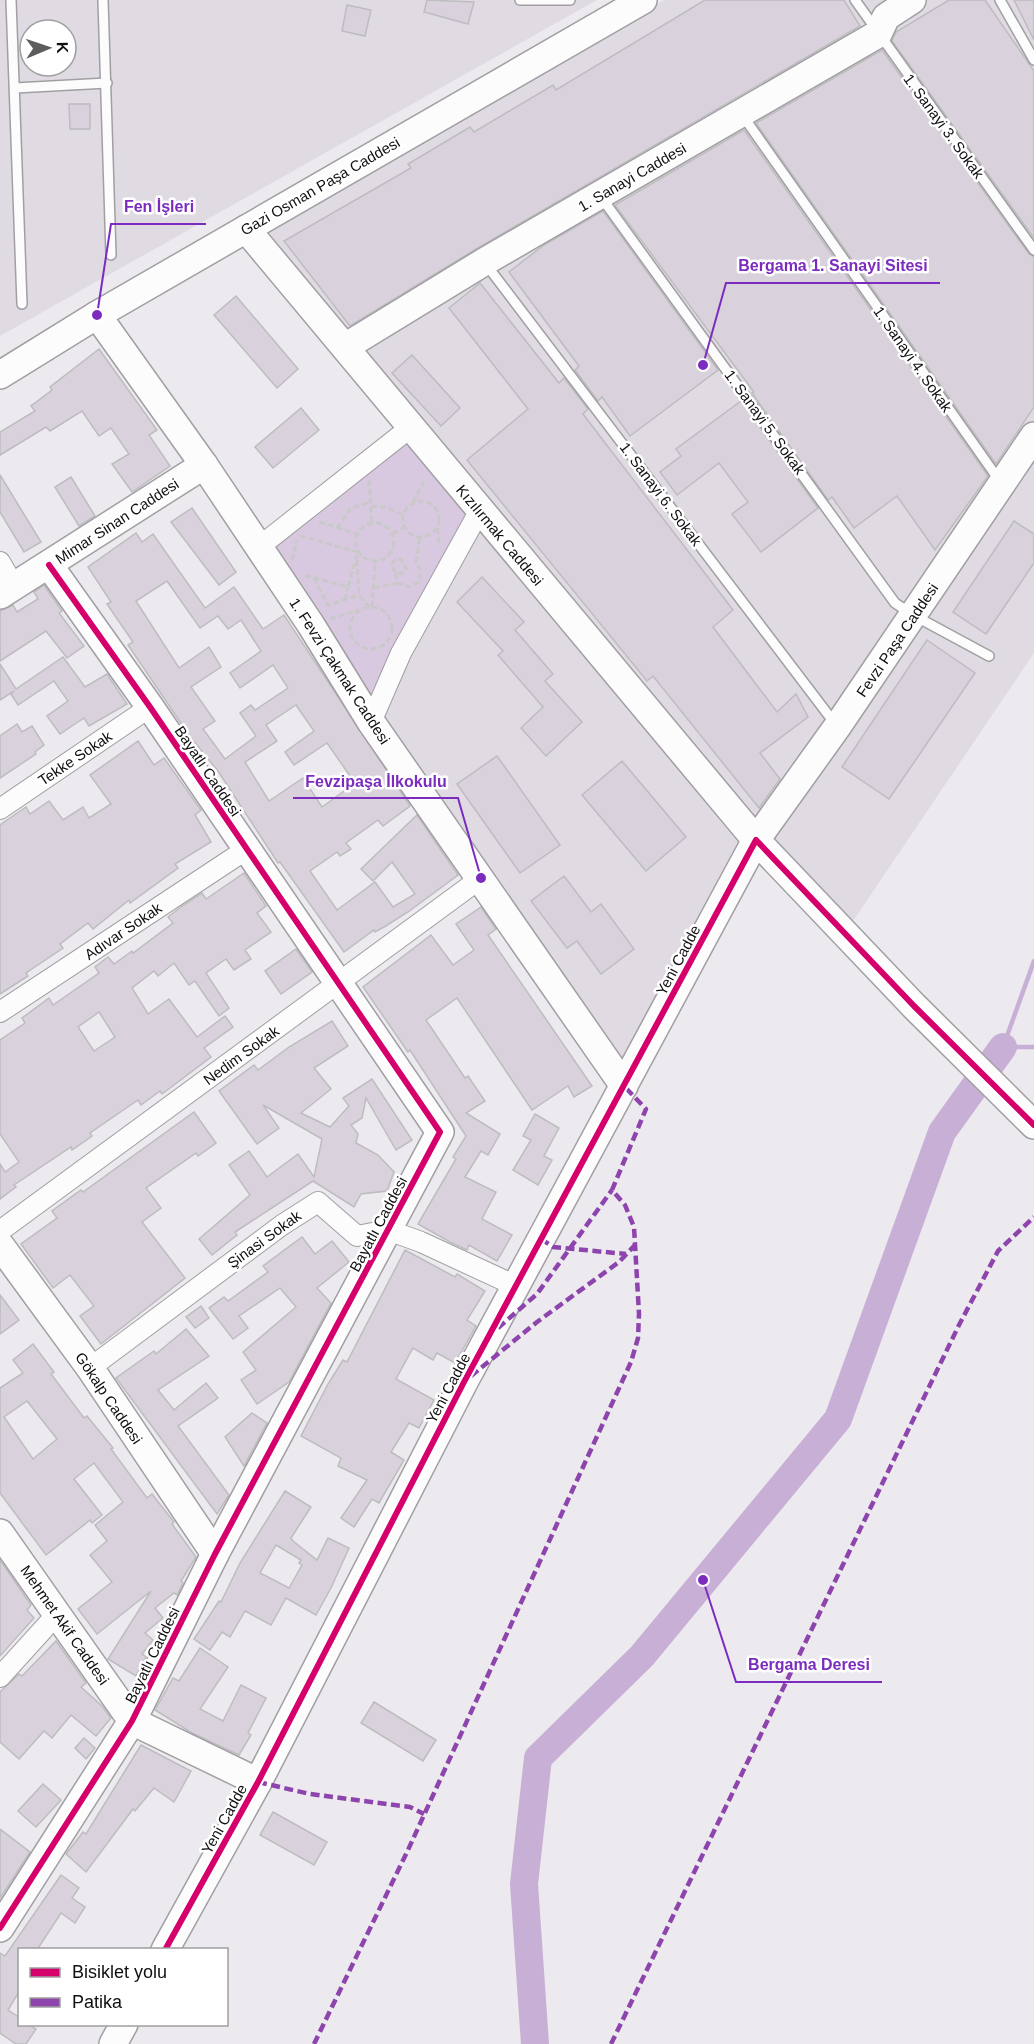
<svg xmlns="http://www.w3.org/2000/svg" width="1034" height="2044" font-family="Arial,sans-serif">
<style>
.built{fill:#e0dbe3;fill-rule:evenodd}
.green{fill:#d8c9e0}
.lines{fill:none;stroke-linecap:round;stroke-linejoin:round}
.stream{stroke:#c8afd6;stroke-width:4.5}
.river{stroke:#c8afd6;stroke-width:28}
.building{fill:#d9d2dd;stroke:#bdbcbf;stroke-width:1.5;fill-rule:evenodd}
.lane-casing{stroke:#a19fa2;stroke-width:12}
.street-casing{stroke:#a19fa2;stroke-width:22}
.secondary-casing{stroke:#a19fa2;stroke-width:30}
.path{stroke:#cac9ca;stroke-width:3;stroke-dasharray:6 3;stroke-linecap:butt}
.lane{stroke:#fcfcfc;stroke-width:9}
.street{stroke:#fcfcfc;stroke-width:20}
.secondary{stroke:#fcfcfc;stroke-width:27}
.quiet{stroke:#8e44ad;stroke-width:4.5;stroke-dasharray:9 4.5;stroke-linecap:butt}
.cycleway-casing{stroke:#fff;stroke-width:10}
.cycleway{stroke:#d6006c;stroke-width:6}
.labels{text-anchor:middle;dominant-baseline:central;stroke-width:5;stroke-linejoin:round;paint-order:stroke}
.street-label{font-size:15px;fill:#100f11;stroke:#fff}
.leader{fill:none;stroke:#7b2cbf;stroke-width:2}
.callout-dot{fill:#7b2cbf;stroke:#fff;stroke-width:2}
.callout-label{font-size:16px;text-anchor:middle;font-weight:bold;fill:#7b2cbf;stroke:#fff;stroke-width:5;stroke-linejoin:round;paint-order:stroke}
</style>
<rect width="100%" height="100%" fill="#eceaee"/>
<g class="built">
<path d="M0,0H597L0,336ZM30,30H66V66H30Z"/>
<path d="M664,0H1034V653L849,927L480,497L264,232Z"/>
<path d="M480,510L756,840L624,1086L371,722Z"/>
</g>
<path class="green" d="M411,427L480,510L371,722L259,547Z"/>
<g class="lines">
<path class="stream" d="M1034,961L1003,1047H1034"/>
<path class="river" d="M535,2044L524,1884L538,1758L642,1656L838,1419L942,1132L1003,1047"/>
</g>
<g class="building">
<path d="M427,0L474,2L468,24L424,12Z"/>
<path d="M705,0H844L860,26L476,249L350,326L284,241L411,168L408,164L470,127L474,132L553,85L556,90Z"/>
<path d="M949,0H985L1034,71V238L892,41L896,32Z"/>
<path d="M1014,0H1034V40Z"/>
<path d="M347,5L371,10L365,36L342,31Z"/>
<path d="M882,50L1029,254L1034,257V407L996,464L756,123Z"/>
<path d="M69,104H90V129H70Z"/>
<path d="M744,130L988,476L935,550L897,496L854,528L832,497L828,500L752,393L754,392L615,205Z"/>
<path d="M603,211L718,370L630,436L602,397L598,401L575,370L579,366L509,272L544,245Z"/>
<path d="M480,283L559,383L564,378L588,409L583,414L733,610L713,627L777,712L796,694L808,717L760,753L780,779L759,808L653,676L647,681L467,460L528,409L449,308Z"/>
<path d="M236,296L298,369L277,388L214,315Z"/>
<path d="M99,349L157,430L149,435L170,466L132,492L112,464L129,454L111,428L99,436L82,411L50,431L46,427L0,455V432L35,411L31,406L52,390L50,387Z"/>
<path d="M412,355L460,408L441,426L392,373Z"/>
<path d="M741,401L818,508L761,552L732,514L748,502L719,463L677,495L660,472L681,456L676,449Z"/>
<path d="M301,408L319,430L273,468L255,447Z"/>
<path d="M0,475L41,542L24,552L0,512Z"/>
<path d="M71,477L95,516L79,526L55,487Z"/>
<path d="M192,508L236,572L219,585L171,522Z"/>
<path d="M1014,521L1034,534V563L986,634L953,612Z"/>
<path d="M136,533L142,542L153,534L205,608L234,587L263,629L284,615L410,806L383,826L378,820L346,843L351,849L340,856L337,852L310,871L337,910L375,882L393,907L415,894L392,862L373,881L361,869L417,815L458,875L408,912L384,927L375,932L374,930L344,952L280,862L278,863L218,771L191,738L128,645L133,642L107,604L111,602L88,567ZM167,581L200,628L218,616L228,629L241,620L261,651L230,673L240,688L273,665L288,688L255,710L251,705L240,713L256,736L225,759L203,729L215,721L191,687L221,667L209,647L179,668L136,601ZM296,705L314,731L285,752L294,765L327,743L355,783L322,807L303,778L269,801L245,762L277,741L266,725Z"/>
<path d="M482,577L524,622L515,630L553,674L545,681L582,722L546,756L521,728L543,707L498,655L503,651L457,602Z"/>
<path d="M44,585L62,611L59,613L84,646L67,658L46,631L0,661V611L13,605L17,612L38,599L34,592Z"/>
<path d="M927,640L975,673L889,799L842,767Z"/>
<path d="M63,657L85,687L107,674L127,704L89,726L84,718L60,734L47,716L68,701L54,681L18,705L11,694L14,691L0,700V664L16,689Z"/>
<path d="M17,724L22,732L32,726L44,745L35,752L36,754L0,778V736Z"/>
<path d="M138,741L154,765L164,758L201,810L195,815L211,842L175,864L178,868L130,903L129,900L93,929L88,923L60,944L63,948L26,973L28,976L0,994V825L26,807L30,814L49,801L63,820L83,807L89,818L111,804L90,775Z"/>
<path d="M497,756L560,845L520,873L457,784Z"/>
<path d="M622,761L686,837L646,871L582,795Z"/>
<path d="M244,873L266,906L257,913L271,932L245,950L251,959L234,970L226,959L206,973L229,1008L219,1016L195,981L189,985L174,963L158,976L154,971L132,988L148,1014L169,999L197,1037L225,1016L233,1027L204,1048L211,1057L162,1094L160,1091L141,1105L138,1100L90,1133L92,1136L72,1150L71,1147L14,1185L16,1187L0,1199V1164L5,1172L19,1162L0,1134V1040L25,1023L22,1018L49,998L53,1005L99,973L95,967L108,957L114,964L132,951L133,953L173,923L168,917L182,906L202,893L206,899ZM99,1012L115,1037L94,1051L78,1027Z"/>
<path d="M564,876L591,912L601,904L634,949L601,974L577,941L567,948L531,901Z"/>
<path d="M481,907L496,929L488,935L592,1086L574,1097L568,1086L532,1110L457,998L426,1020L465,1078L468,1076L485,1101L466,1113L500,1134L488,1155L481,1151L465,1177L496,1192L482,1219L512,1235L497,1261L469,1245L467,1250L450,1242L418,1224L456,1159L453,1157L466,1136L410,1050L408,1052L363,987L431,935L453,965L474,950L456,924Z"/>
<path d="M296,949L312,972L281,994L265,971Z"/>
<path d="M332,1021L348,1046L314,1068L331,1089L301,1113L330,1127L349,1106L343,1098L372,1079L412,1140L396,1150L366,1098L362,1118L351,1125L358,1134L356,1143L378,1155L394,1172L387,1191L361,1194L354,1207L313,1181L235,1232L237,1235L212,1255L199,1239L250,1195L229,1165L249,1151L267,1177L298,1154L314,1177L322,1139L263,1105L279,1128L257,1144L219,1091L254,1065L258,1070L289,1047Z"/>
<path d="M194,1112L216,1143L198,1156L196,1153L146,1188L161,1208L142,1222L185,1278L101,1344L80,1316L94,1306L70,1275L53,1288L21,1244L57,1218L52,1211L81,1190L83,1192Z"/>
<path d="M535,1114L559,1128L544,1156L552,1160L538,1185L513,1170L531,1140L523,1136Z"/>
<path d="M302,1237L315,1254L332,1241L349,1262L317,1288L331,1303L289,1382L257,1404L241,1380L256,1370L243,1352L296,1307L280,1288L239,1316L248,1328L233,1339L209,1308L224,1297L228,1301L268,1272L263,1266Z"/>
<path d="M405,1250L455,1277L457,1274L485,1291L467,1320L476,1326L455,1363L437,1353L433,1360L413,1348L396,1379L434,1400L419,1428L409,1423L391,1452L404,1460L379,1503L372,1499L354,1527L341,1518L367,1480L338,1466L341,1458L301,1436L328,1384L343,1360L347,1362Z"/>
<path d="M0,1295L19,1320L0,1334Z"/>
<path d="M201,1306L209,1318L195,1328L186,1317Z"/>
<path d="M186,1329L209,1356L158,1390L174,1410L206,1383L218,1398L178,1426L229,1495L217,1514L116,1378L154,1351L156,1354Z"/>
<path d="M33,1344L54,1372L51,1374L84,1418L87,1416L113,1448L111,1449L147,1498L152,1494L174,1522L172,1524L196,1557L181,1581L183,1583L177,1595L174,1593L155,1608L163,1618L145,1633L153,1640L142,1654L146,1657L136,1676L108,1659L151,1591L97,1634L78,1609L112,1582L90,1555L107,1541L95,1525L123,1502L94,1463L74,1479L102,1515L92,1523L90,1520L46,1555L0,1493V1388L23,1373L13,1360ZM27,1401L57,1439L33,1459L4,1417Z"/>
<path d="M252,1413L267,1423L244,1466L225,1437Z"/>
<path d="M285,1491L311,1507L291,1538L293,1541L317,1560L328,1538L349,1548L331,1588L316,1615L286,1598L271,1625L245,1611L230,1637L222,1632L210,1650L194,1639L219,1601L221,1602L240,1563ZM276,1545L301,1560L299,1563L302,1565L289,1588L260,1573Z"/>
<path d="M0,1560L31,1605L27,1610L34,1618L0,1656Z"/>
<path d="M56,1641L86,1683L81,1687L102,1706L111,1718L96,1736L71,1715L52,1738L44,1731L19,1759L0,1742V1692L19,1674L22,1676Z"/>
<path d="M200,1648L228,1667L200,1709L223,1721L241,1685L266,1698L248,1733L251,1735L239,1755L192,1733L155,1710L173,1678L179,1681Z"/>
<path d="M374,1702L436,1740L423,1761L361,1723Z"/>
<path d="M84,1738L95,1748L86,1759L75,1748Z"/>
<path d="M141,1745L191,1771L174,1802L154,1788L135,1811L133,1809L86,1872L66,1854L83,1832L86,1834Z"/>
<path d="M43,1784L61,1800L36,1827L18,1811Z"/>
<path d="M273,1812L327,1842L314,1865L260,1835Z"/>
<path d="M0,1829L30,1852L0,1898Z"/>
<path d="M61,1875L79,1888L72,1898L85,1907L75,1923L61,1913L37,1950H20V1990L8,2010L20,2018V2025H29L36,2029L26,2044H16L0,2033V1953L5,1956Z"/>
</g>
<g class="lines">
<defs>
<g id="lane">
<path d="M11,0L22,304"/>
<path d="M103,0L111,255"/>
<path d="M520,0H570"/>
<path d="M855,0L1034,250"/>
<path d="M1000,0L1034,60"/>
<path d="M15,88L107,83"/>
<path d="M743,116L999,480"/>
<path d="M601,197L895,603L913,615L989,656"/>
<path d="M485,263L836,725"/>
</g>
<g id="street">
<path d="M259,547L411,427"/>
<path d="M0,562L14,586"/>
<path d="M371,722L401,653L480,510"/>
<path d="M0,809L150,707"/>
<path d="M0,1012L247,849"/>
<path d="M0,1231L481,878"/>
<path d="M90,1368L282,1225L318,1202L357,1236L388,1230L421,1242L516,1286"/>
<path d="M0,1677L58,1613"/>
</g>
<g id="secondary">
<path d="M246,229L756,840L914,1006L1034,1125"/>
<path d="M97,315L204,465L311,625L371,722L624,1086"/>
<path d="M345,347L484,262L878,34L886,17L912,0"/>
<path d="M0,375L97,315L643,0"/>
<path d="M0,595L204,465"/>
<path d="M0,1245L90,1368L215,1554"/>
<path d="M0,1533L132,1721L258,1782"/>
<path d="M0,1928L132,1721L215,1554L440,1132L150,707L49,565"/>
<path d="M165,1950L258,1782L464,1382L756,840L837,727L1034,436"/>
<path d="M113,2044L124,2024"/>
</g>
</defs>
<use href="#lane" class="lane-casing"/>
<use href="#street" class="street-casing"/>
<use href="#secondary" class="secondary-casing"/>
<g class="path">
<path d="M369,480L372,523"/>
<circle cx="421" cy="519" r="18"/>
<path d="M413,502L424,482"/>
<path d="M371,506L386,507L403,515"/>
<path d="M319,522L358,534"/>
<circle cx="375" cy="542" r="19"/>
<path d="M337,528L351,508L371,502"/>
<path d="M438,528L439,545"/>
<path d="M393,534L404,527"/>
<path d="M300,536L358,552L348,587L304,575"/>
<path d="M292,560L297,540"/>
<path d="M357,560L359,595L369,607"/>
<path d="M395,573L392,564L395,560L401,559L406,569L402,573H395L398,583L410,587L419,582L421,571L416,562L420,537"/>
<path d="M314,578L328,605L359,595"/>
<path d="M374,588L398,583"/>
<path d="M345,600L348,587"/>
<path d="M372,607L375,561"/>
<circle cx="371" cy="628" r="21"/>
<path d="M330,619L358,610"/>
</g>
<use href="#lane" class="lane"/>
<use href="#street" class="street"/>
<use href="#secondary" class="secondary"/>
<g class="quiet">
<path d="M541,1239L553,1247L626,1254"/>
<path d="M498,1328L537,1294L612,1190"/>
<path d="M471,1376L537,1322L619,1262L635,1245"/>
<path d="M258,1782L310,1794L410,1807L424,1814"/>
<path d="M314,2044L408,1850L631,1362L638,1338L639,1314L634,1227L625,1205L612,1190L646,1109L624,1086"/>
<path d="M611,2044L959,1325L998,1251L1034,1217"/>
</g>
<defs>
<g id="cycleway">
<path d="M0,1928L132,1721L215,1554L440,1132L150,707L49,565"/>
<path d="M165,1950L258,1782L464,1382L756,840L914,1006L1034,1125"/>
</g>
</defs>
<use href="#cycleway" class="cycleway-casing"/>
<use href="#cycleway" class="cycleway"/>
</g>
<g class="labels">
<g class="street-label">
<text transform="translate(944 126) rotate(54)">1. Sanayi 3. Sokak</text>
<text transform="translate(632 177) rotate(-30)">1. Sanayi Caddesi</text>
<text transform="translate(320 186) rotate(-30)">Gazi Osman Paşa Caddesi</text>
<text transform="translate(913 359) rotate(55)">1. Sanayi 4. Sokak</text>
<text transform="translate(765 422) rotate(54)">1. Sanayi 5. Sokak</text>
<text transform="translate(661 494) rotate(53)">1. Sanayi 6. Sokak</text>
<text transform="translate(117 521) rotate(-33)">Mimar Sinan Caddesi</text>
<text transform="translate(500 535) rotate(50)">Kızılırmak Caddesi</text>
<text transform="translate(897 640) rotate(-56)">Fevzi Paşa Caddesi</text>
<text transform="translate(340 671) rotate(57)">1. Fevzi Çakmak Caddesi</text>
<text transform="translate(75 758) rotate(-34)">Tekke Sokak</text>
<text transform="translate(208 771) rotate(56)">Bayatlı Caddesi</text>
<text transform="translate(123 931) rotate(-34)">Adıvar Sokak</text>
<text transform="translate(678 960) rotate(-62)">Yeni Cadde</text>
<text transform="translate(241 1055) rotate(-36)">Nedim Sokak</text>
<text transform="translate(378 1224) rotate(-62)">Bayatlı Caddesi</text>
<text transform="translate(264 1239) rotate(-36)">Şinasi Sokak</text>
<text transform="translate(448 1388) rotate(-62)">Yeni Cadde</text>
<text transform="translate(109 1398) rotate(56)">Gökalp Caddesi</text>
<text transform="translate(65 1625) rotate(55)">Mehmet Akif Caddesi</text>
<text transform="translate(152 1655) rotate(-64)">Bayatlı Caddesi</text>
<text transform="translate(224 1819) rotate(-61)">Yeni Cadde</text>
</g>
</g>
<path class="leader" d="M97 315L111 224H206M703 365L726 283H940M481 878L458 798H293M703 1580L736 1682H882"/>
<g class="callout-dot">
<circle cx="97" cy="315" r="6"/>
<circle cx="703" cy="365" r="6"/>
<circle cx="481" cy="878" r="6"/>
<circle cx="703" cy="1580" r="6"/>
</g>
<g class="callout-label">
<text x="159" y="212">Fen İşleri</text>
<text x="833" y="271">Bergama 1. Sanayi Sitesi</text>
<text x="376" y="787">Fevzipaşa İlkokulu</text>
<text x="809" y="1670">Bergama Deresi</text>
</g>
<rect x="18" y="1948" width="210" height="78" fill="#ffffff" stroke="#9f9fa0" stroke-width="1.5"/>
<rect x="30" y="1968" width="30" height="9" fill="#d6006c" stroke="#9f9fa0" stroke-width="1.5"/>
<text x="72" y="1978" font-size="18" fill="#100f11">Bisiklet yolu</text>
<rect x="30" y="1998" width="30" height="9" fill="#8e44ad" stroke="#9f9fa0" stroke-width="1.5"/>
<text x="72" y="2008" font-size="18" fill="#100f11">Patika</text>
<g transform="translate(48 48) rotate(88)"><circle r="28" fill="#ffffff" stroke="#9f9fa0" stroke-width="1.5"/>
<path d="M0-4.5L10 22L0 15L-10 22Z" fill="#5d5c5e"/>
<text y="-9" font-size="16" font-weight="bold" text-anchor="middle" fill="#100f11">K</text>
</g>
</svg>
